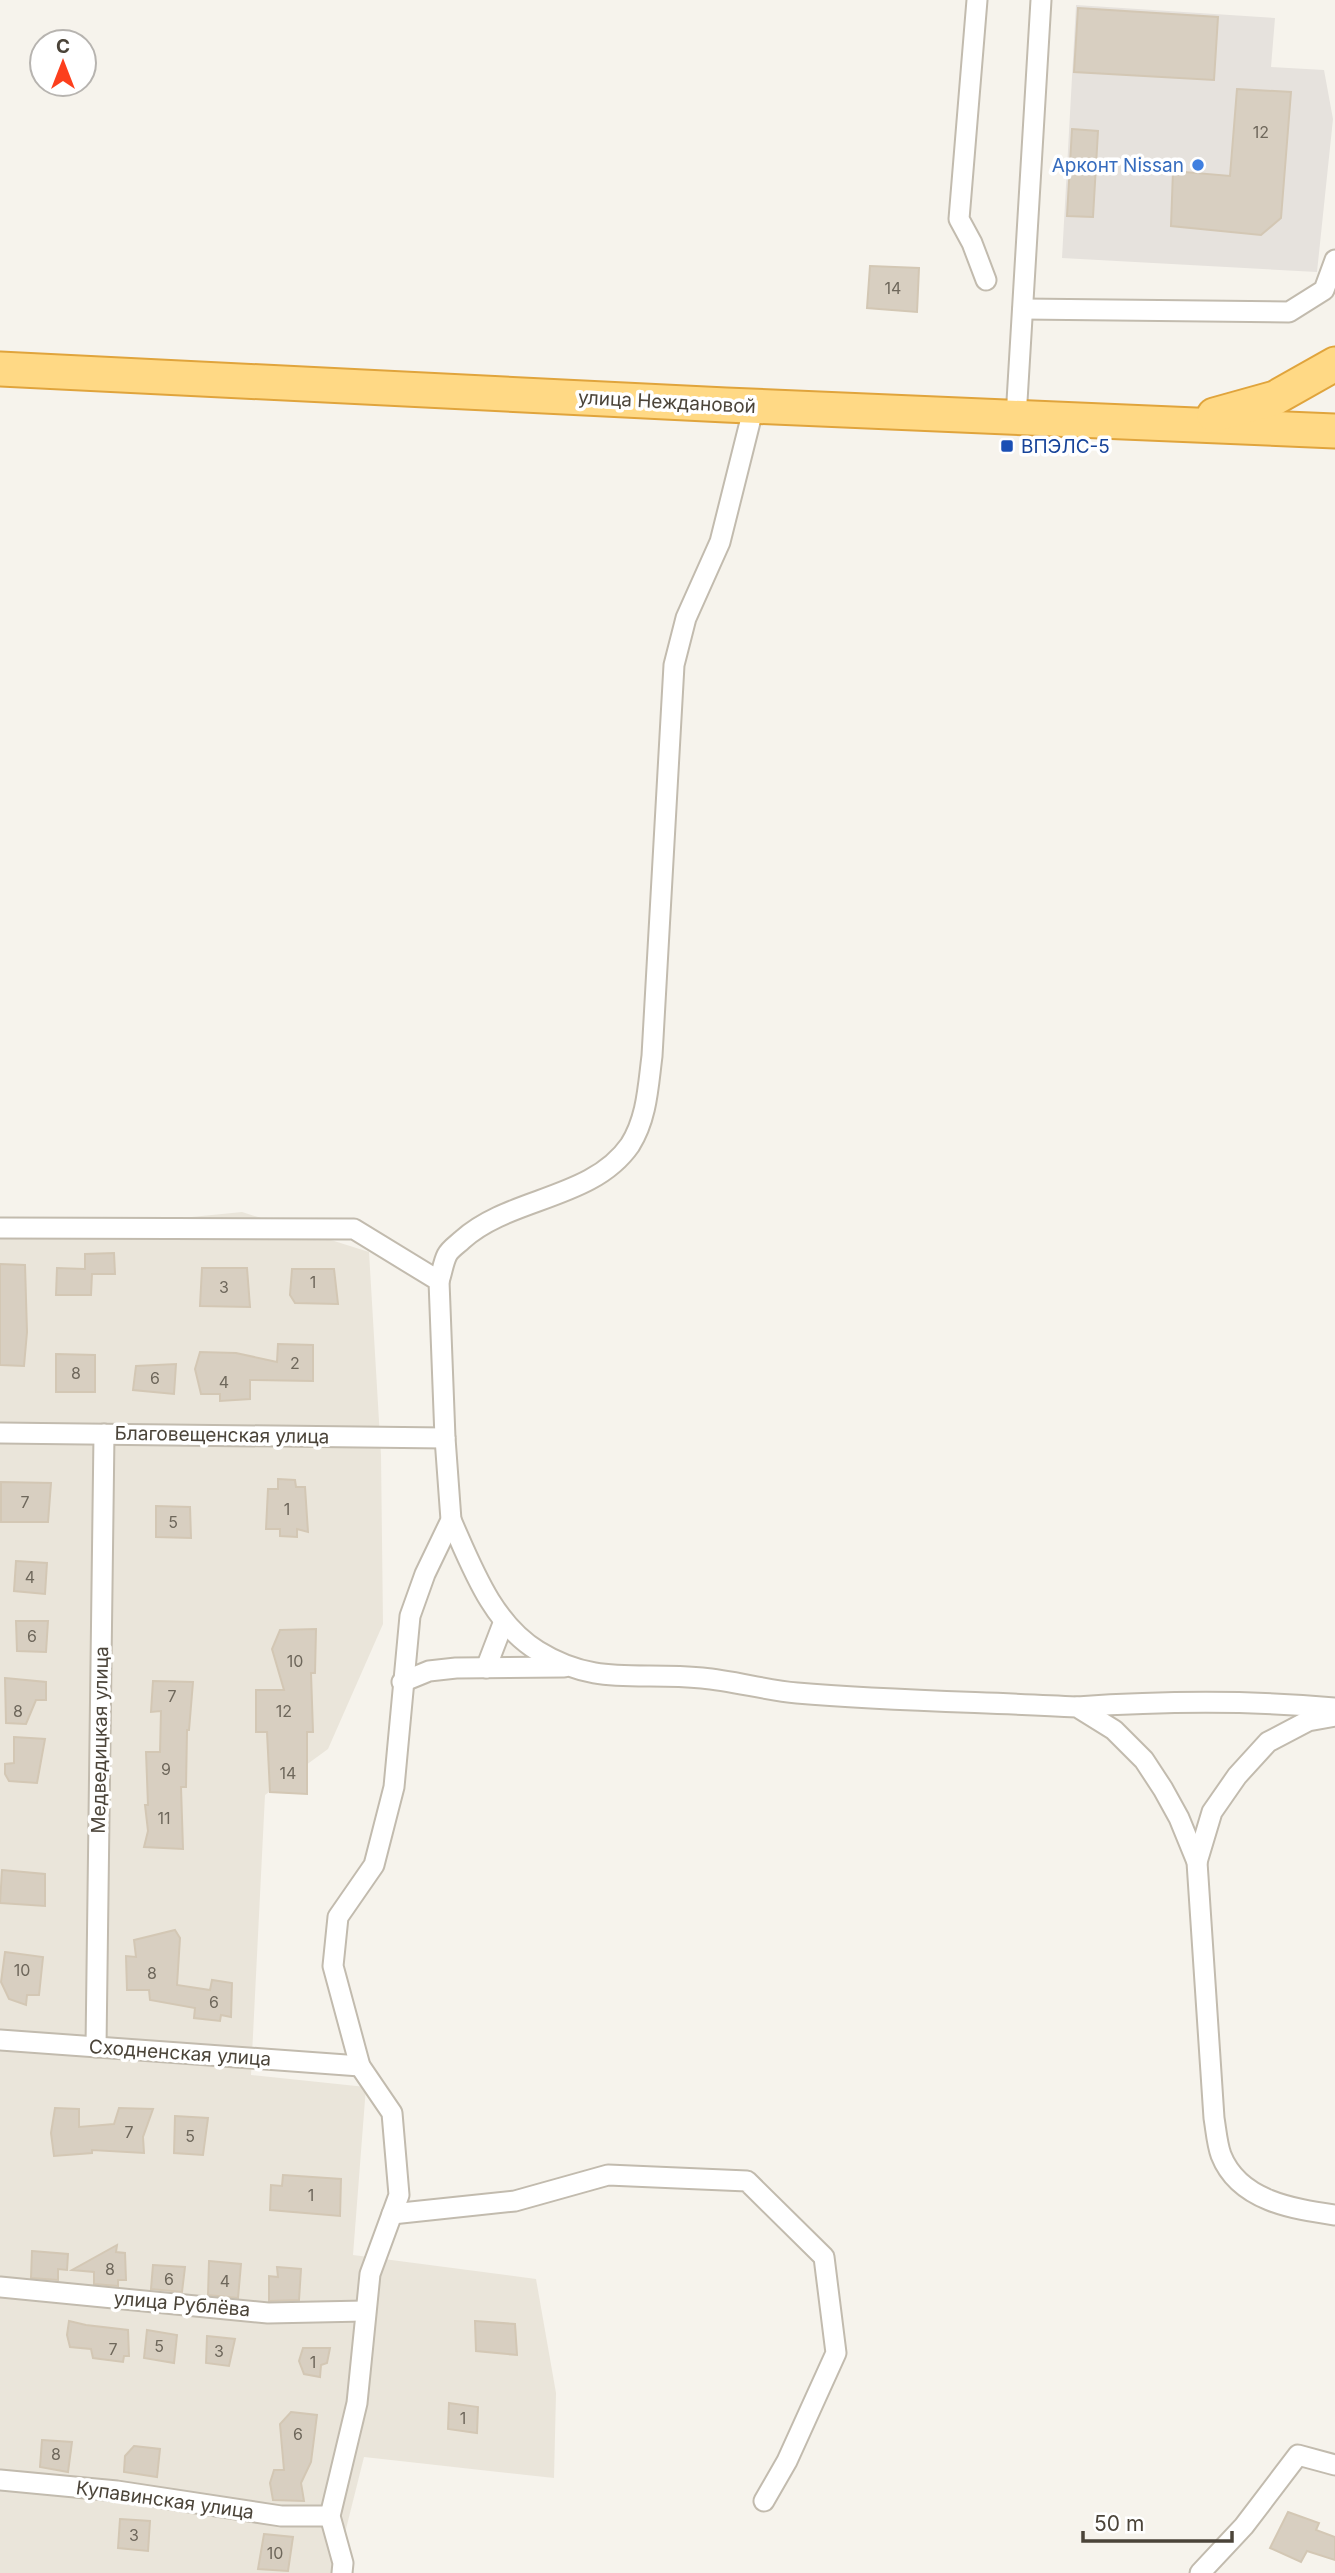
<svg xmlns="http://www.w3.org/2000/svg" width="1335" height="2573" font-family="Inter,sans-serif">
<style>
.residential{fill:#eae5da}
.industrial{fill:#e6e2dd}
.building{fill:#d8cfc1;stroke:#d3c7b4;stroke-width:2}
.lines{fill:none;stroke-linecap:round;stroke-linejoin:round}
.minor-casing{stroke:#c2bbae;stroke-width:23}
.trunk-casing{stroke:#e0a43c;stroke-width:37}
.minor{stroke:#fff;stroke-width:19}
.trunk{stroke:#ffd985;stroke-width:33}
.shop-dot{fill:#3f7fe0;stroke:#fff;stroke-width:2.5}
.transit-dot{fill:#1a4fb4;stroke:#fff;stroke-width:2.5}
.labels{text-anchor:middle;dominant-baseline:central;stroke-width:7;stroke-linejoin:round;paint-order:stroke}
.number-label{font-size:16px;fill:#6e675b}
.shop-label{font-size:19px;fill:#366cbe;stroke:#fff;text-anchor:end}
.street-label{font-size:19px;fill:#4b4439;stroke:#fff}
.transit-label{font-size:19px;fill:#164399;stroke:#fff;text-anchor:start}
</style>
<rect width="100%" height="100%" fill="#f6f3ec"/>
<path class="residential" d="M242,1212L369,1252L381,1455L383,1624L328,1749L265,1795L251,2075L366,2087L353,2255L536,2279L556,2393L554,2478L364,2457L335,2573H0V1226L91,1227Z"/>
<path class="industrial" d="M1076,5L1275,18L1271,67L1324,70L1333,119L1317,272L1062,258Z"/>
<g class="building">
<path d="M1078,8L1218,17L1214,80L1074,72Z"/>
<path d="M1237,89L1291,92L1281,218L1261,235L1171,226L1173,171L1230,176Z"/>
<path d="M1072,129L1098,131L1093,217L1067,216Z"/>
<path d="M870,266L919,268L917,312L867,308Z"/>
<path d="M114,1253L115,1274H92L91,1295H56L57,1268L85,1269V1254Z"/>
<path d="M0,1264L25,1265L27,1332L24,1366L0,1365Z"/>
<path d="M202,1268H247L250,1307L200,1306Z"/>
<path d="M292,1269H334L338,1304L295,1303L290,1295Z"/>
<path d="M278,1344L313,1345V1381L250,1380V1399L220,1401V1394H201L195,1369L200,1352L236,1353L277,1362Z"/>
<path d="M56,1354L95,1355V1392H56Z"/>
<path d="M176,1364L174,1394L133,1390L136,1366Z"/>
<path d="M278,1479L295,1480L296,1487H305L308,1532L297,1529V1537L280,1536V1529H266L268,1489H278Z"/>
<path d="M1,1482L51,1483L48,1522H1Z"/>
<path d="M156,1506L190,1507L191,1538L156,1537Z"/>
<path d="M16,1561L47,1563L45,1594L14,1591Z"/>
<path d="M16,1621H48L46,1652L17,1651Z"/>
<path d="M316,1629L315,1673H311L313,1732H307V1794L270,1792L267,1732H256V1690H284L272,1649L280,1630Z"/>
<path d="M5,1678L46,1682V1700H36L26,1724L6,1723Z"/>
<path d="M153,1681L193,1682L189,1730H187L186,1787H181L183,1849L144,1847L148,1831L145,1805H148L146,1752H160L161,1711L151,1712Z"/>
<path d="M14,1737L45,1739L37,1783L9,1781L5,1774V1764L14,1763Z"/>
<path d="M2,1870L45,1874V1906L0,1903Z"/>
<path d="M175,1930L180,1938L177,1985L210,1990L212,1980L232,1983L231,2017L221,2015L220,2021L194,2018L195,2008L150,2000L149,1990H127L126,1956L136,1957L134,1940Z"/>
<path d="M5,1952L43,1957L39,1995H27L26,2005L9,1999L1,1982Z"/>
<path d="M55,2108L79,2109V2127L114,2124L119,2108L153,2109L143,2137L144,2153L92,2150V2153L54,2156L51,2133Z"/>
<path d="M175,2116L208,2118L203,2155L174,2153Z"/>
<path d="M283,2175L341,2179L340,2216L270,2210L271,2185L282,2186Z"/>
<path d="M117,2245L116,2252L125,2253L126,2280H118V2286L94,2284V2272L72,2270Z"/>
<path d="M32,2251L68,2254L67,2270L58,2269V2280L31,2278Z"/>
<path d="M209,2261L241,2264L238,2298L208,2295Z"/>
<path d="M153,2265L185,2267L182,2292L151,2289Z"/>
<path d="M277,2267L301,2269L299,2300L269,2301V2276L278,2277Z"/>
<path d="M69,2321L86,2325L128,2330L129,2356H124L123,2362L93,2358L91,2349L70,2347L67,2335Z"/>
<path d="M475,2321L515,2324L517,2355L476,2351Z"/>
<path d="M147,2330L177,2335L174,2363L144,2358Z"/>
<path d="M207,2336L235,2339L229,2366L206,2363Z"/>
<path d="M303,2348H330L327,2363L321,2365L320,2377L304,2374L299,2361Z"/>
<path d="M449,2403L478,2407L477,2433L448,2429Z"/>
<path d="M291,2412L317,2415L311,2462L301,2483L304,2501L273,2500L270,2483L274,2470H284L280,2424Z"/>
<path d="M42,2440L72,2442L68,2472L40,2467Z"/>
<path d="M134,2446L160,2449L157,2477L124,2472L125,2456Z"/>
<path d="M1288,2512L1319,2523L1316,2530L1335,2537V2560L1307,2551L1301,2562L1270,2548Z"/>
<path d="M120,2519L150,2521L148,2551L118,2548Z"/>
<path d="M264,2534L293,2537L288,2571L258,2569Z"/>
</g>
<g class="lines">
<defs>
<g id="minor">
<path d="M977,0L959,219L972,243L986,280"/>
<path d="M1023,309L1289,312L1324,290L1335,260"/>
<path d="M1016,418L1041,0"/>
<path d="M0,1228L354,1229L439,1281L445,1438L451,1520L425,1574L410,1616L394,1787L374,1865L338,1917L333,1966L360,2066L392,2113L399,2195L370,2274L357,2403L330,2516L343,2563L342,2573"/>
<path d="M439,1281C442,1273 443,1263 447,1255C450,1249 458,1244 462,1240C509,1197 592,1200 630,1145C647,1118 648,1087 652,1056L674,665L686,618L720,542L754,406"/>
<path d="M0,1433L445,1438"/>
<path d="M451,1520C472,1567 492,1623 538,1651C596,1687 639,1671 702,1678C734,1681 765,1690 797,1693C890,1701 984,1702 1077,1707L1114,1730L1144,1760L1163,1789L1179,1818L1197,1862L1214,2118C1216,2130 1217,2144 1221,2155C1239,2201 1293,2209 1335,2215"/>
<path d="M486,1668L504,1621"/>
<path d="M402,1682L429,1671L456,1668L564,1667"/>
<path d="M1077,1707C1164,1701 1248,1700 1335,1708"/>
<path d="M1197,1862L1212,1812L1237,1776L1268,1742L1308,1721L1335,1716"/>
<path d="M0,2040L360,2066"/>
<path d="M96,2047L104,1434"/>
<path d="M392,2214L515,2201L608,2175L747,2181L824,2257L836,2353L787,2461L764,2501"/>
<path d="M0,2287L268,2313L365,2311"/>
<path d="M0,2480L117,2491L281,2516H330"/>
<path d="M1200,2573L1244,2526L1298,2455L1335,2465"/>
</g>
<g id="trunk">
<path d="M0,369L726,405L1335,431"/>
<path d="M1214,415L1275,398L1335,364"/>
</g>
</defs>
<use href="#minor" class="minor-casing"/>
<use href="#trunk" class="trunk-casing"/>
<use href="#minor" class="minor"/>
<use href="#trunk" class="trunk"/>
</g>
<circle class="shop-dot" cx="1198" cy="165" r="7"/>
<rect class="transit-dot" x="1000" y="439" width="14" height="14" rx="3.5"/>
<g class="labels">
<g class="number-label">
<text x="1261" y="132">12</text>
<text x="893" y="288">14</text>
<text x="313" y="1282">1</text>
<text x="224" y="1287">3</text>
<text x="295" y="1363">2</text>
<text x="76" y="1373">8</text>
<text x="155" y="1378">6</text>
<text x="224" y="1382">4</text>
<text x="25" y="1502">7</text>
<text x="287" y="1509">1</text>
<text x="173" y="1522">5</text>
<text x="30" y="1577">4</text>
<text x="32" y="1636">6</text>
<text x="295" y="1661">10</text>
<text x="172" y="1696">7</text>
<text x="18" y="1711">8</text>
<text x="284" y="1711">12</text>
<text x="166" y="1769">9</text>
<text x="288" y="1773">14</text>
<text x="164" y="1818">11</text>
<text x="22" y="1970">10</text>
<text x="152" y="1973">8</text>
<text x="214" y="2002">6</text>
<text x="129" y="2132">7</text>
<text x="190" y="2136">5</text>
<text x="311" y="2195">1</text>
<text x="110" y="2269">8</text>
<text x="169" y="2279">6</text>
<text x="225" y="2281">4</text>
<text x="159" y="2346">5</text>
<text x="113" y="2349">7</text>
<text x="219" y="2351">3</text>
<text x="313" y="2362">1</text>
<text x="463" y="2418">1</text>
<text x="298" y="2434">6</text>
<text x="56" y="2454">8</text>
<text x="134" y="2535">3</text>
<text x="275" y="2553">10</text>
</g>
<g class="shop-label">
<text x="1184" y="165">Арконт Nissan</text>
</g>
<g class="street-label">
<text transform="translate(667 402) rotate(3)">улица Неждановой</text>
<text transform="translate(222 1435) rotate(1)">Благовещенская улица</text>
<text transform="translate(100 1740) rotate(-89)">Медведицкая улица</text>
<text transform="translate(180 2053) rotate(4)">Сходненская улица</text>
<text transform="translate(182 2304) rotate(5)">улица Рублёва</text>
<text transform="translate(165 2500) rotate(8)">Купавинская улица</text>
</g>
<g class="transit-label">
<text x="1021" y="446">ВПЭЛС-5</text>
</g>
</g>
<g transform="translate(63 63)"><circle r="33" fill="#ffffff" stroke="#b7b4b0" stroke-width="2"/>
<path d="M0-5L12 26L0 18L-12 26Z" fill="#fc3f1d"/>
<text y="-10" font-size="19" font-weight="bold" text-anchor="middle" fill="#4b4439">С</text>
</g>
<path d="M1083 2531v10h149v-10" fill="none" stroke="#4b4439" stroke-width="3.5"/>
<text x="1094" y="2531" font-size="21" fill="#4b4439" stroke="#ffffff" stroke-width="5" paint-order="stroke">50 m</text>
</svg>
